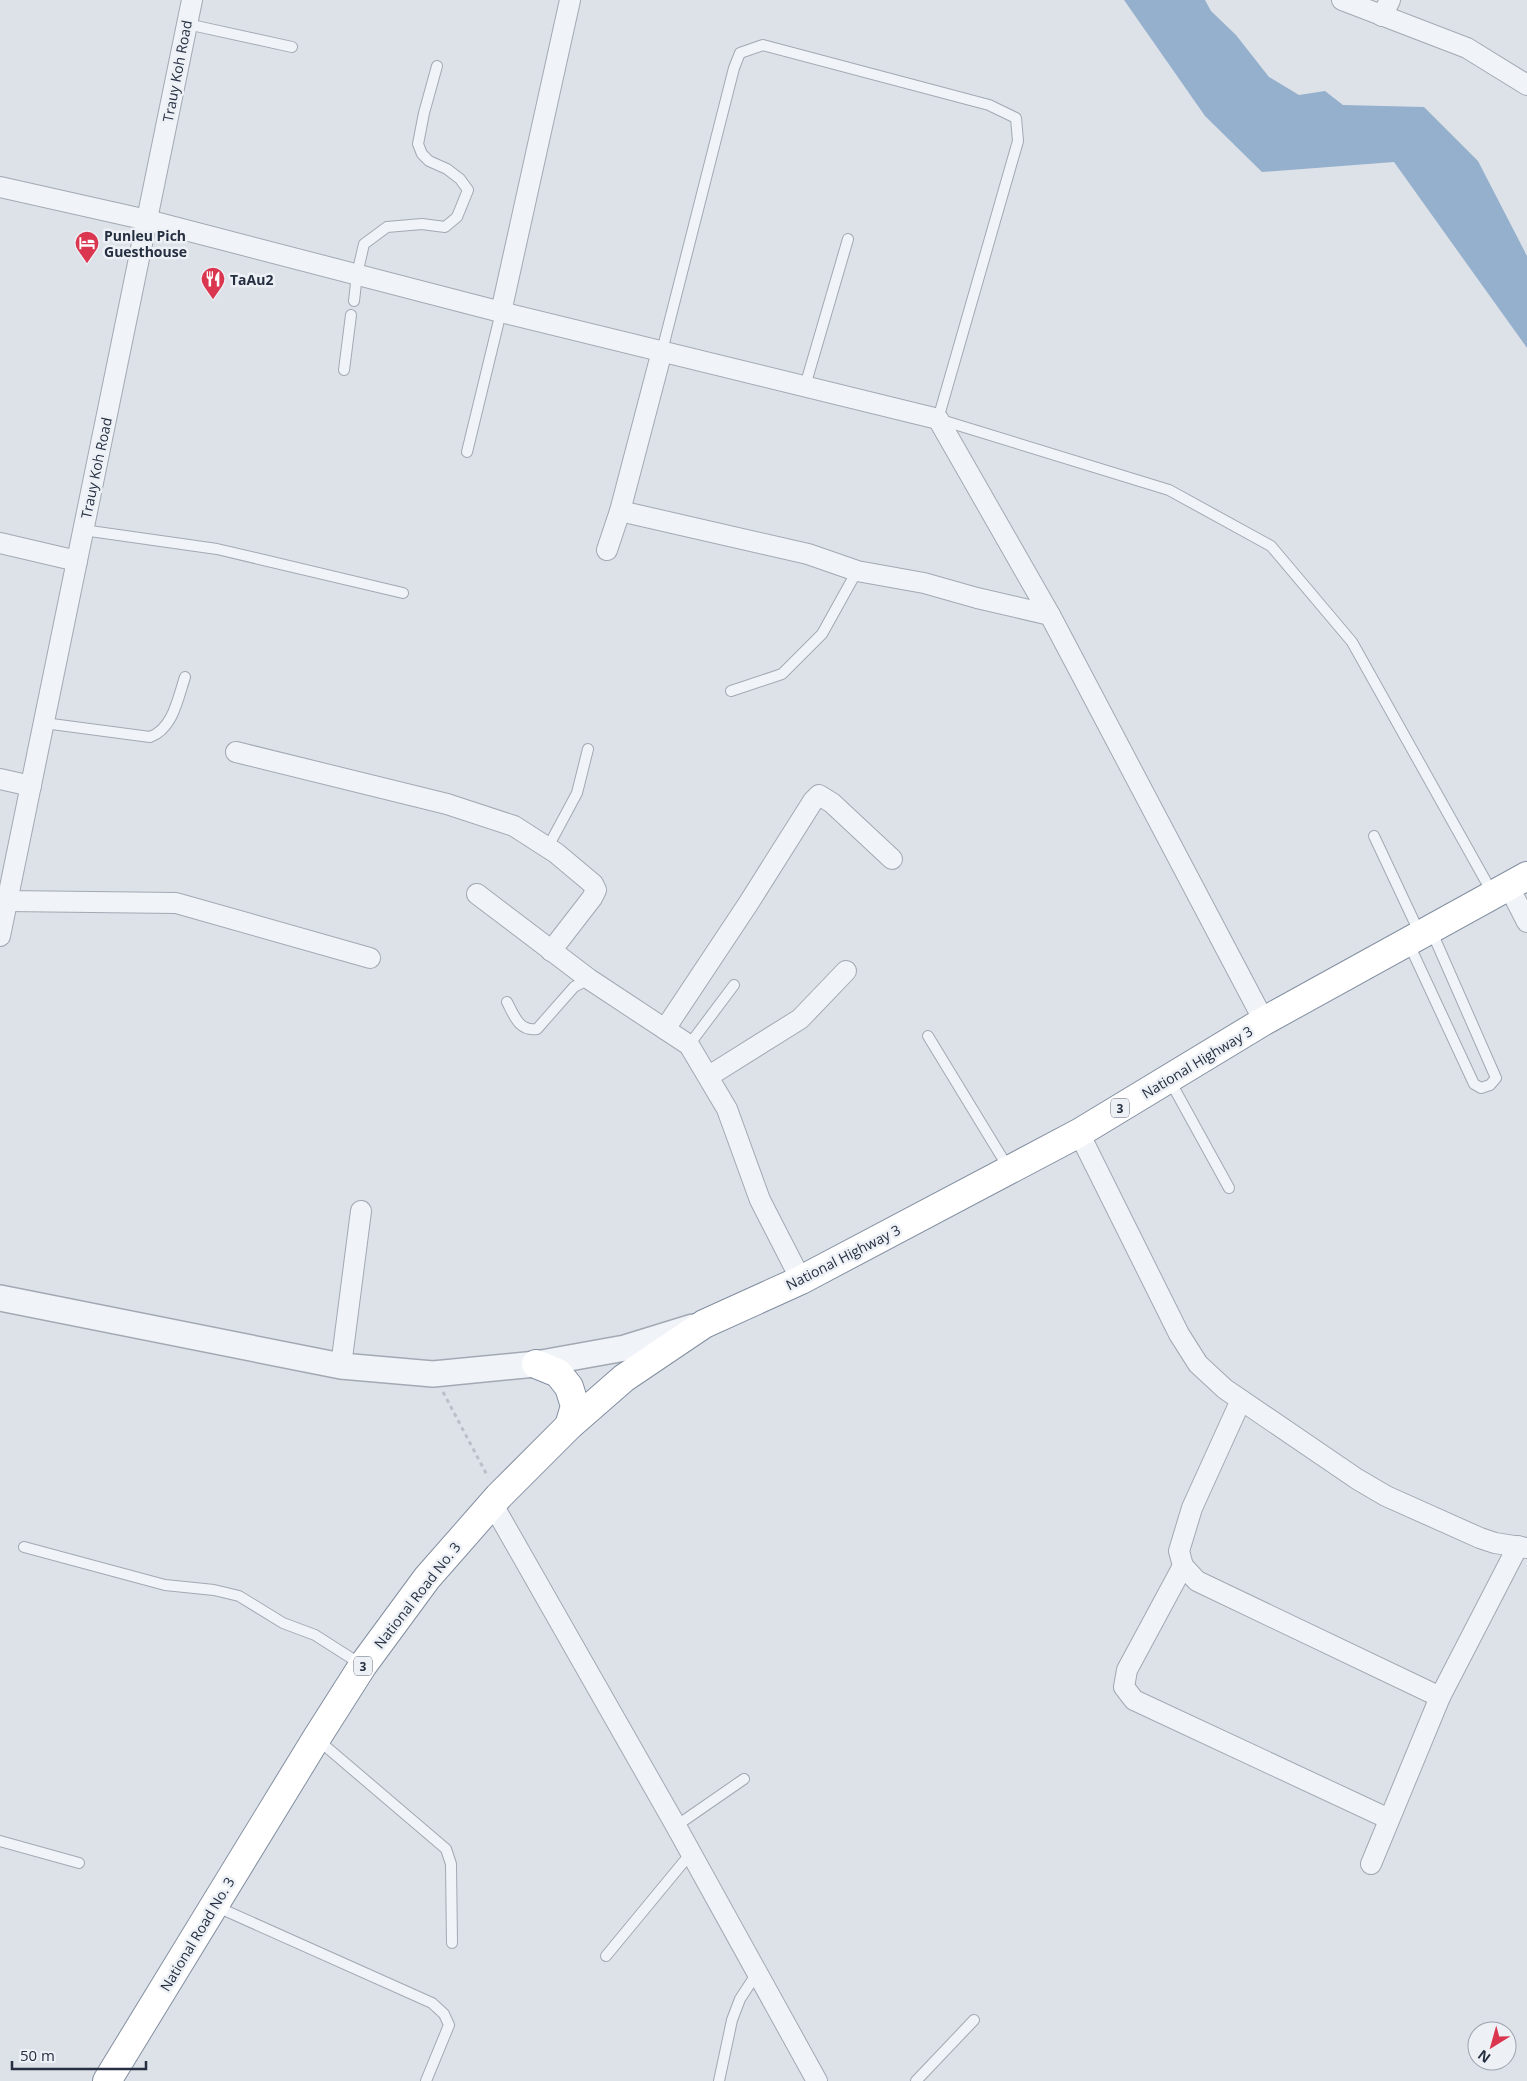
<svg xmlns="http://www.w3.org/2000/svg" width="1527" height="2081" font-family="'Open Sans',sans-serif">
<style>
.water{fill:#95b0cc}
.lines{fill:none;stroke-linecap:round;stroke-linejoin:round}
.service-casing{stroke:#a2a9b3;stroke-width:12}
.minor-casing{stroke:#a2a9b3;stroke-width:22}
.tertiary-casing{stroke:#a2a9b3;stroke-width:28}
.trunk-casing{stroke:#838fa1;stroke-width:30}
.path{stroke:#bbc0c8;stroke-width:3;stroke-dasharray:4 4;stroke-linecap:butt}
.service{stroke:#f0f3f7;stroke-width:10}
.minor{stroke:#f0f3f7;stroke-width:20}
.tertiary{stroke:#f0f3f7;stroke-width:25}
.trunk{stroke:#fff;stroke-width:28}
.labels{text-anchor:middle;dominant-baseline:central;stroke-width:5;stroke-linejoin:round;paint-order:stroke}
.shield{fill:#edf1f6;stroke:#616977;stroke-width:1}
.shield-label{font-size:12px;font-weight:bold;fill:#252f41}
.street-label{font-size:14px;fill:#252f41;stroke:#edf1f6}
.poi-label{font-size:14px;font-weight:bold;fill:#252f41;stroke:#edf1f6;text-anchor:start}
</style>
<rect width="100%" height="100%" fill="#dde2e9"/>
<path class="water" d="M1124,0H1205L1211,11L1236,35L1269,77L1299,95L1325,91L1343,105L1424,107L1478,161L1527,256V348L1394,162L1262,172L1205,116Z"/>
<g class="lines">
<defs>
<g id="service">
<path d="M187,24L292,47"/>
<path d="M354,301L357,274L364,244L387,227L422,224L445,227L457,217L468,190L460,179L447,169L429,161L422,154L418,144L424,113L437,66"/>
<path d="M662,351L734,68L740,53L763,45L989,105L1016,118L1018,141L938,419L1169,490L1271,546L1352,642L1493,894"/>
<path d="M344,370L351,315"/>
<path d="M805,386L848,239"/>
<path d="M467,452L501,312"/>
<path d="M83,530L217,549L403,593"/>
<path d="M731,691L782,674L822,634L857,571"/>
<path d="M44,723L150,737C173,729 178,698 185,677"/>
<path d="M1374,836L1420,934"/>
<path d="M548,847L577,793L588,749"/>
<path d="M1408,942L1474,1084L1481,1088L1490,1085L1496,1078L1431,930"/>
<path d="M507,1002C514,1015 519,1032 537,1029L574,987L589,979"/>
<path d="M928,1036L1009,1169"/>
<path d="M689,1045L734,985"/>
<path d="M1169,1079L1229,1188"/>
<path d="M24,1547L165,1585L214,1590L239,1596L283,1623L315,1635L362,1665"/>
<path d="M317,1739L446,1849L451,1864L452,1943"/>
<path d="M676,1826L744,1779"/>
<path d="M0,1841L79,1863"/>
<path d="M215,1906L432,2003L444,2014L449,2025L426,2081"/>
<path d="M606,1956L691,1853"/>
<path d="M719,2081L732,2020L740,1999L757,1973"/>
<path d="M916,2081L974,2020"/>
</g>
<g id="minor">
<path d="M1342,0L1467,48L1527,85"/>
<path d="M1382,16L1390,0"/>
<path d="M0,187L147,220L501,312L938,419L1050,615L1264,1021"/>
<path d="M501,312L570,0"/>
<path d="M620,511L808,554L857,571L924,583L977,598L1050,615"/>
<path d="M0,543L77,561"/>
<path d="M607,550L620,511L662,351"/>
<path d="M236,752L447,804L514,826L556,853L593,884L596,890L592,898L551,951"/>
<path d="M0,779L31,786"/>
<path d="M1509,887L1527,922"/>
<path d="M477,894L589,979L689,1045L727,1109L760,1200L801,1280"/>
<path d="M0,899L7,901L176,903L370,958"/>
<path d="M0,936L192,0"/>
<path d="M665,1029L748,904L813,801L819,795L832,803L892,859"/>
<path d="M709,1076L800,1019L846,971"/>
<path d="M1079,1133L1179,1334L1198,1364L1225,1389L1357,1479L1386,1496L1480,1538L1495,1543L1527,1548"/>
<path d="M341,1366L361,1211"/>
<path d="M1241,1400L1192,1508L1179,1551L1183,1566L1197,1581L1440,1697"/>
<path d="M492,1503L676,1826L817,2081"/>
<path d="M1183,1566L1127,1670L1124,1687L1134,1700L1389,1819"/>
<path d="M1371,1864L1440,1697L1518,1546"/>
</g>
<path id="tertiary" d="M0,1298L341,1366L433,1374L536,1364L625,1348L693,1327"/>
<g id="trunk">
<path d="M536,1364L558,1373L569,1387L575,1406L569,1426"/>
<path d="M107,2081L316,1739L363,1665L427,1578L499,1496L569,1426L624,1378L704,1324L801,1280L1079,1133L1264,1021L1527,876"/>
</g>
</defs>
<use href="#service" class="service-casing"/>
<use href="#minor" class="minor-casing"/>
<use href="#tertiary" class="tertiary-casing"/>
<use href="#trunk" class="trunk-casing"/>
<path class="path" d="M443,1392L488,1477"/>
<use href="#service" class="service"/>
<use href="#minor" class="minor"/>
<use href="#tertiary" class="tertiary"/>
<use href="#trunk" class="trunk"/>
</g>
<defs>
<symbol id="hotel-pin" viewBox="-11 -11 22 30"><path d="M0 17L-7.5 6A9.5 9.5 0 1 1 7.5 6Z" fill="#da364f" stroke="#edf1f6"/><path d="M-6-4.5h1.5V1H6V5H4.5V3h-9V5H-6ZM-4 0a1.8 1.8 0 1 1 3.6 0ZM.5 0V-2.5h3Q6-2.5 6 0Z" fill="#fff"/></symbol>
<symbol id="restaurant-pin" viewBox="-11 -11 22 30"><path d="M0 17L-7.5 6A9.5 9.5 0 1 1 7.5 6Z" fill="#da364f" stroke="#edf1f6"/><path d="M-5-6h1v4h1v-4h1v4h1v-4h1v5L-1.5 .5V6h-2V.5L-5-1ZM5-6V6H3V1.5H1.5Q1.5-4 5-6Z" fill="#fff"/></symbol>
</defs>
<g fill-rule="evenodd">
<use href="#hotel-pin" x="73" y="229" width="28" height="38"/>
<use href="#restaurant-pin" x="199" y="265" width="28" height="38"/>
</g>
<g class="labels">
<g class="shield">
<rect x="1111" y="1098.5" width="18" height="19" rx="4"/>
<rect x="354" y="1656.5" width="18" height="19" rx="4"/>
</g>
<g class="shield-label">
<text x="1120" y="1108">3</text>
<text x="363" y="1666">3</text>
</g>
<g class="street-label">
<text transform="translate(177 71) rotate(-79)">Trauy Koh Road</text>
<text transform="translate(96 468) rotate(-78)">Trauy Koh Road</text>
<text transform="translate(1197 1062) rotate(-31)">National Highway 3</text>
<text transform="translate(843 1257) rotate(-27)">National Highway 3</text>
<text transform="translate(417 1595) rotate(-52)">National Road No. 3</text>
<text transform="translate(197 1934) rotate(-59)">National Road No. 3</text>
</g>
<g class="poi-label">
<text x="104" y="235">Punleu Pich<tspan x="104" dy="16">Guesthouse</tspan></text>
<text x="230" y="279">TaAu2</text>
</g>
</g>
<g transform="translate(1492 2046) rotate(217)"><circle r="24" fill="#edf1f6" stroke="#9da3ae"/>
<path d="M0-4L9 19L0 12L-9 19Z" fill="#da364f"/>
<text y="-8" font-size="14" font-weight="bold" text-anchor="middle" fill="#252f41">N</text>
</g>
<path d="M12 2061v8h134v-8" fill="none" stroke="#252f41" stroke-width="2.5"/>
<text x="20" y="2061" font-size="15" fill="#252f41" stroke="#edf1f6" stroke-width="4" paint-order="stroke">50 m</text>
</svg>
